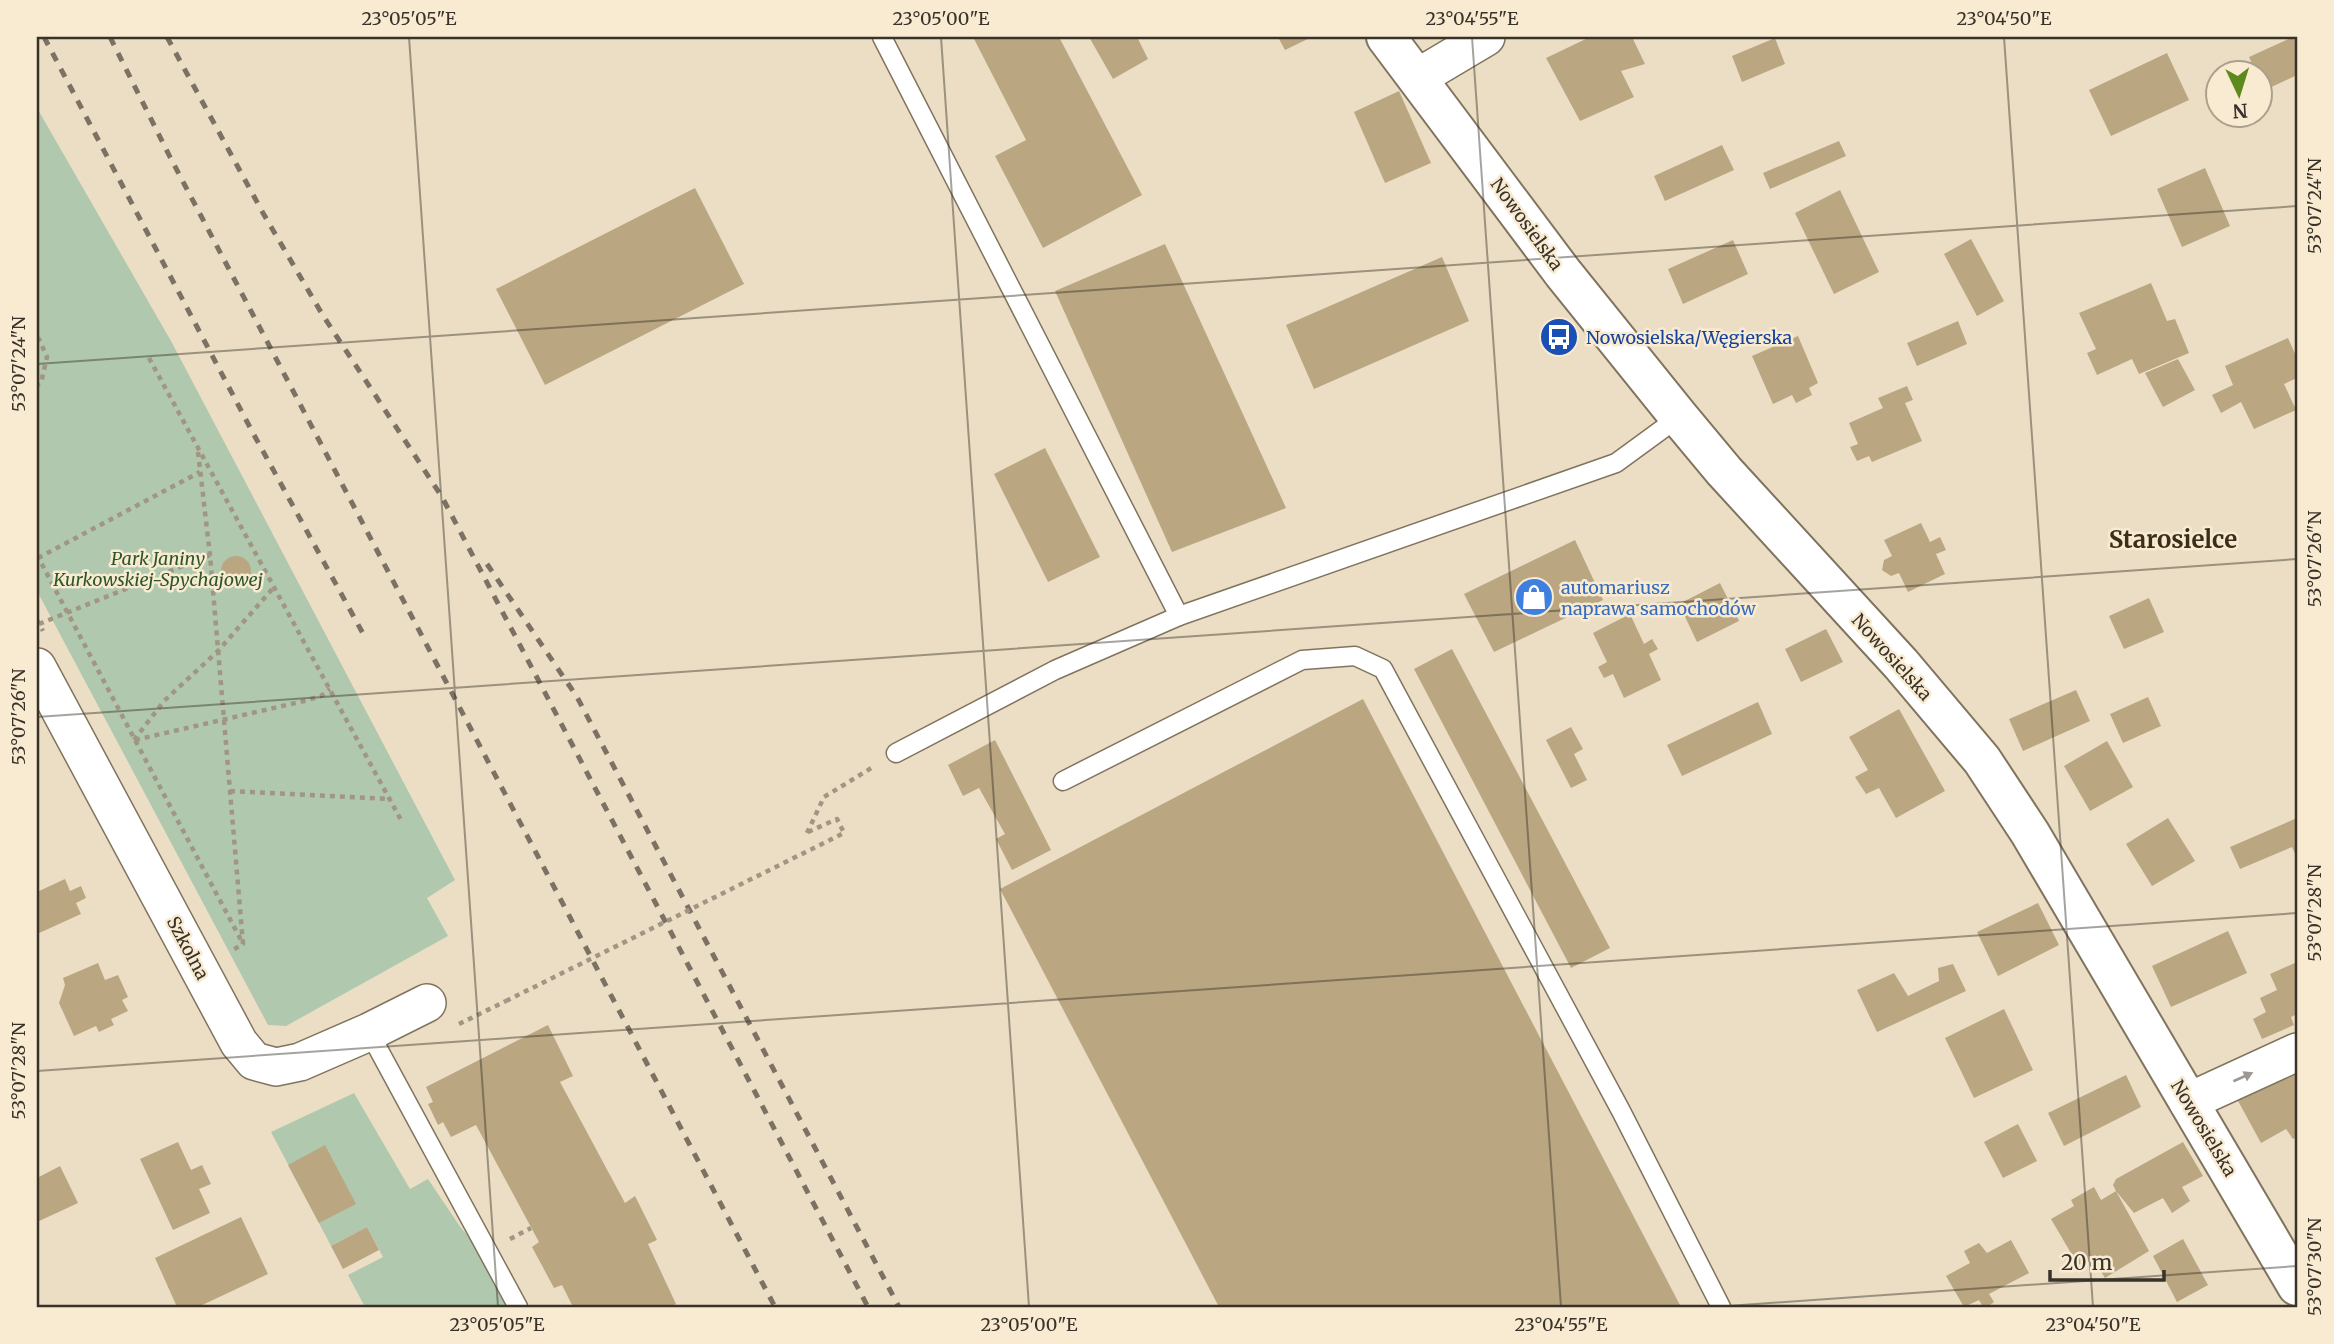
<svg xmlns="http://www.w3.org/2000/svg" width="2334" height="1344" font-family="Merriweather,serif">
<style>
.green{fill:#b0c9ae}
.building{fill:#baa681}
.lines{fill:none;stroke-linecap:round;stroke-linejoin:round}
.lane-casing{stroke:#81745e;stroke-width:21}
.street-casing{stroke:#81745e;stroke-width:40}
.secondary-casing{stroke:#81745e;stroke-width:42}
.path{stroke:#a09683;stroke-width:4.5;stroke-dasharray:5 5;stroke-linecap:butt}
.lane{stroke:#fff;stroke-width:18}
.street{stroke:#fff;stroke-width:37}
.secondary{stroke:#fff;stroke-width:38}
.rail{stroke:#7b7263;stroke-width:5;stroke-dasharray:9 9;stroke-linecap:butt}
.path-bridge{stroke:#a09683;stroke-width:4.5;stroke-dasharray:5 5;stroke-linecap:butt}
.oneway{fill:#9c9894}
.ticks{fill:none;stroke:#383229;stroke-width:2;stroke-opacity:0.45}
.labels{text-anchor:middle;dominant-baseline:central;stroke-width:5;stroke-linejoin:round;paint-order:stroke}
.street-label{font-size:18px;fill:#383229;stroke:#f9ebd2}
.transit-label{font-size:18px;fill:#164399;stroke:#f9ebd2;text-anchor:start}
.park-label{font-size:18px;font-style:italic;fill:#2c562a;stroke:#f9ebd2}
.shop-label{font-size:18px;fill:#366cbe;stroke:#f9ebd2;text-anchor:start}
.district-label{font-size:24px;font-weight:bold;fill:#3a2f1a;stroke:#f9ebd2}
.neatline{fill:none;stroke:#383229;stroke-width:2.5}
.ticks-label{font-size:18px;text-anchor:middle;fill:#383229}
</style>
<rect width="100%" height="100%" fill="#ecdec5"/>
<g class="green">
<path d="M37,108L171,341L455,880L427,898L448,936L286,1026L268,1025L37,591Z"/>
<path d="M354,1093L410,1189L428,1179L461,1228L481,1250L511,1307H365L348,1275L383,1257L367,1227L331,1246L271,1132Z"/>
</g>
<g class="building">
<path d="M973,37H1059L1142,195L1043,248L995,156L1026,140Z"/>
<path d="M1089,37H1137L1148,59L1113,79Z"/>
<path d="M1278,37H1312L1285,50Z"/>
<path d="M1590,37H1632L1645,64L1621,71L1634,97L1580,121L1546,58Z"/>
<path d="M2293,37L2297,44V75L2265,90L2260,81V74H2257L2249,57Z"/>
<path d="M1775,38L1785,64L1742,82L1732,56Z"/>
<path d="M2167,53L2189,100L2111,136L2089,90Z"/>
<path d="M1399,91L1431,163L1385,183L1354,112Z"/>
<path d="M1839,141L1846,156L1770,189L1763,173Z"/>
<path d="M1722,145L1734,170L1665,201L1654,176Z"/>
<path d="M2205,168L2230,226L2182,247L2157,189Z"/>
<path d="M695,188L744,284L545,385L496,289Z"/>
<path d="M1840,190L1879,272L1834,294L1795,213Z"/>
<path d="M1971,239L2004,301L1977,316L1944,254Z"/>
<path d="M1733,240L1748,274L1683,304L1668,269Z"/>
<path d="M1165,244L1286,508L1172,552L1055,291Z"/>
<path d="M1442,257L1469,321L1314,389L1286,325Z"/>
<path d="M2151,283L2167,321L2175,319L2189,353L2139,374L2132,359L2097,375L2087,353L2096,349L2079,313Z"/>
<path d="M1958,321L1967,344L1917,366L1907,343Z"/>
<path d="M1798,336L1818,383L1809,388L1812,395L1796,403L1792,395L1773,404L1752,356Z"/>
<path d="M2288,338L2297,358V378L2284,384L2296,410L2254,429L2241,402L2221,413L2212,395L2233,385L2225,366Z"/>
<path d="M2178,359L2195,390L2163,407L2145,373Z"/>
<path d="M1907,386L1913,400L1905,403L1922,441L1872,462L1869,456L1857,461L1850,447L1858,444L1849,423L1883,408L1878,398Z"/>
<path d="M1045,448L1100,557L1048,582L994,474Z"/>
<path d="M1921,523L1930,542L1940,537L1946,550L1936,554L1945,574L1908,592L1899,573L1891,576L1882,570L1884,560L1892,556L1884,540Z"/>
<path d="M1575,540L1603,600L1494,652L1464,594Z"/>
<circle cx="236" cy="571" r="15"/>
<path d="M1720,583L1739,621L1697,642L1679,604Z"/>
<path d="M2149,598L2164,632L2124,649L2109,616Z"/>
<path d="M1630,614L1644,644L1652,639L1658,649L1649,654L1661,680L1624,698L1613,674L1604,678L1598,667L1607,662L1593,633Z"/>
<path d="M1826,629L1843,662L1801,682L1785,649Z"/>
<path d="M1452,649L1610,948L1571,968L1414,669Z"/>
<path d="M2076,690L2090,721L2023,751L2009,719Z"/>
<path d="M2148,697L2161,726L2123,743L2110,714Z"/>
<path d="M1363,699L1681,1307H1219L1000,889Z"/>
<path d="M1758,702L1772,734L1682,776L1667,745Z"/>
<path d="M1899,709L1945,791L1896,818L1879,788L1866,794L1855,777L1868,770L1849,737Z"/>
<path d="M1571,727L1583,749L1574,754L1587,780L1571,788L1546,740Z"/>
<path d="M995,740L1051,850L1012,870L996,839L1005,834L979,788L963,796L948,765Z"/>
<path d="M2107,741L2133,787L2090,811L2064,766Z"/>
<path d="M2168,818L2195,861L2152,886L2126,844Z"/>
<path d="M2297,818V858L2292,847L2240,869L2230,847Z"/>
<path d="M65,879L70,891L81,886L86,898L76,903L81,914L37,934V892Z"/>
<path d="M2038,903L2059,945L1998,976L1977,932Z"/>
<path d="M2228,931L2247,973L2171,1007L2152,966Z"/>
<path d="M2297,962V1014L2291,1017L2294,1025L2262,1039L2253,1019L2266,1012L2260,998L2277,990L2270,974Z"/>
<path d="M98,963L105,980L118,975L128,997L122,1000L128,1011L111,1019L114,1025L99,1032L96,1026L74,1036L59,1003L65,985L63,978Z"/>
<path d="M1953,964L1966,991L1877,1032L1857,990L1894,973L1908,996L1939,981L1938,968Z"/>
<path d="M2004,1009L2033,1070L1974,1098L1945,1038Z"/>
<path d="M548,1025L573,1076L560,1082L625,1203L635,1196L657,1240L648,1244L676,1304L670,1307H573L562,1285L554,1288L532,1247L539,1242L476,1125L451,1137L443,1122L438,1125L428,1104L433,1102L426,1087Z"/>
<path d="M2297,1065V1137L2293,1139L2286,1129L2261,1143L2237,1099Z"/>
<path d="M2126,1075L2141,1107L2064,1146L2048,1113Z"/>
<path d="M2018,1124L2037,1161L2003,1178L1984,1142Z"/>
<path d="M178,1142L191,1170L202,1165L211,1184L199,1189L210,1213L173,1230L140,1159Z"/>
<path d="M2183,1142L2203,1176L2182,1187L2190,1201L2172,1213L2163,1198L2134,1213L2116,1191L2149,1251L2105,1278L2094,1260L2078,1265L2051,1219L2074,1206L2071,1200L2094,1187L2101,1200L2116,1191L2113,1185L2116,1179Z"/>
<path d="M325,1145L356,1204L319,1223L288,1165Z"/>
<path d="M60,1166L78,1203L37,1222V1178Z"/>
<path d="M241,1217L268,1274L198,1307H177L155,1258Z"/>
<path d="M367,1227L379,1250L343,1269L331,1246Z"/>
<path d="M2183,1239L2208,1285L2177,1302L2153,1256Z"/>
<path d="M2011,1240L2029,1273L1989,1294L1994,1302L1987,1307H1983L1979,1300L1964,1307L1946,1276L1970,1263L1964,1251L1979,1243L1987,1253Z"/>
</g>
<g class="lines">
<defs>
<g id="lane">
<path d="M882,37L1179,616"/>
<path d="M896,753L1055,670L1179,616L1616,463L1679,417"/>
<path d="M1063,781L1302,660L1355,656L1383,669L1621,1111L1721,1307"/>
<path d="M369,1032L518,1307"/>
</g>
<g id="street">
<path d="M1417,78L1486,37"/>
<path d="M37,667L239,1043L254,1061L276,1067L300,1062L369,1032L427,1003"/>
<path d="M2188,1102L2297,1052"/>
</g>
<path id="secondary" d="M1386,37L1563,273L1679,417L1724,471L1901,664L1982,760L2030,833L2297,1286"/>
</defs>
<use href="#lane" class="lane-casing"/>
<use href="#street" class="street-casing"/>
<use href="#secondary" class="secondary-casing"/>
<g class="path">
<path d="M37,338L39,339L47,357L41,383L37,385"/>
<path d="M149,358L401,820"/>
<path d="M198,452L210,555"/>
<path d="M37,555L241,940"/>
<path d="M38,558L200,472"/>
<path d="M37,620L43,631"/>
<path d="M39,624L210,555L243,944L231,951"/>
<path d="M134,740L164,701L218,651L274,587"/>
<path d="M135,740L304,701L321,696L330,689"/>
<path d="M230,791L388,799"/>
<path d="M808,832L837,819L844,833"/>
<path d="M807,833L824,797L873,767"/>
<path d="M459,1024L506,1001"/>
<path d="M510,1239L531,1228"/>
</g>
<use href="#lane" class="lane"/>
<use href="#street" class="street"/>
<use href="#secondary" class="secondary"/>
<g class="rail">
<path d="M44,37L253,433L366,639"/>
<path d="M110,37L170,157L775,1307"/>
<path d="M167,37L263,213L322,314L442,497L868,1307"/>
<path d="M487,564L577,697L899,1307"/>
</g>
<path class="path-bridge" d="M506,1001L844,833"/>
</g>
<defs><path id="oneway-solid" d="M-6-.8H1V-3.2L6.5 0L1 3.2V.8H-6Z" transform="scale(1.75)"/></defs>
<use class="oneway" href="#oneway-solid" transform="translate(2243 1077) rotate(-24)"/>
<path class="ticks" d="M409,37L498,1307M941,37L1029,1307M1472,37L1561,1307M2004,37L2093,1307M37,364L2297,206M37,717L2297,559M37,1071L2297,913M1714,1307L2297,1266"/>
<defs>
<symbol id="bus-disc" viewBox="-11 -11 22 22"><circle r="9.5" fill="#1a4fb4" stroke="#f9ebd2"/><path d="M-5-6H5V4H4V6H2V4H-2V6H-4V4H-5ZM-3.5-4V0h7V-4ZM-3.5 1.2v1.5H-2V1.2ZM2 1.2v1.5H3.5V1.2Z" fill="#fff"/></symbol>
<symbol id="shop-disc" viewBox="-11 -11 22 22"><circle r="9.5" fill="#3f7fe0" stroke="#f9ebd2"/><path d="M-5-2.5h2.3a2.7 3.5 0 0 1 5.4 0H5L5.5 6h-11ZM-1.5-2.5h3a1.5 2.3 0 0 0-3 0Z" fill="#fff"/></symbol>
</defs>
<g fill-rule="evenodd">
<use href="#bus-disc" x="1537" y="315" width="44" height="44"/>
<use href="#shop-disc" x="1512" y="575" width="44" height="44"/>
</g>
<g class="labels">
<g class="street-label">
<text transform="translate(1527 224) rotate(54)">Nowosielska</text>
<text transform="translate(1892 657) rotate(48)">Nowosielska</text>
<text transform="translate(188 948) rotate(62)">Szkolna</text>
<text transform="translate(2204 1128) rotate(59)">Nowosielska</text>
</g>
<g class="transit-label">
<text x="1586" y="337">Nowosielska/Węgierska</text>
</g>
<g class="park-label">
<text x="158" y="558">Park Janiny<tspan x="158" dy="21">Kurkowskiej-Spychajowej</tspan></text>
</g>
<g class="shop-label">
<text x="1561" y="587">automariusz<tspan x="1561" dy="21">naprawa samochodów</tspan></text>
</g>
<g class="district-label">
<text x="2173" y="539">Starosielce</text>
</g>
</g>
<rect width="2334" height="1344" fill="none" stroke="#f9ebd2" stroke-width="77"/>
<g transform="translate(2239 94) rotate(176)"><circle r="33" fill="#f9ebd2" stroke="#aca18e" stroke-width="2"/>
<path d="M0-5L12 26L0 18L-12 26Z" fill="#5c8a1c"/>
<text y="-10" font-size="19" font-weight="bold" text-anchor="middle" fill="#383229">N</text>
</g>
<path d="M2050 1270v10h114v-10" fill="none" stroke="#383229" stroke-width="3.5"/>
<text x="2061" y="1270" font-size="21" fill="#383229" stroke="#f9ebd2" stroke-width="5" paint-order="stroke">20 m</text>
<rect x="38" y="38" width="2258" height="1268" class="neatline"/>
<g class="ticks-label">
<text x="409" y="25">23°05'05"E</text>
<text x="941" y="25">23°05'00"E</text>
<text x="1472" y="25">23°04'55"E</text>
<text x="2004" y="25">23°04'50"E</text>
<text transform="translate(2315 206) rotate(-90)" y="6">53°07'24"N</text>
<text transform="translate(19 364) rotate(-90)" y="6">53°07'24"N</text>
<text transform="translate(2315 559) rotate(-90)" y="6">53°07'26"N</text>
<text transform="translate(19 717) rotate(-90)" y="6">53°07'26"N</text>
<text transform="translate(2315 913) rotate(-90)" y="6">53°07'28"N</text>
<text transform="translate(19 1071) rotate(-90)" y="6">53°07'28"N</text>
<text transform="translate(2315 1267) rotate(-90)" y="6">53°07'30"N</text>
<text x="497" y="1331">23°05'05"E</text>
<text x="1029" y="1331">23°05'00"E</text>
<text x="1561" y="1331">23°04'55"E</text>
<text x="2093" y="1331">23°04'50"E</text>
</g>
</svg>
